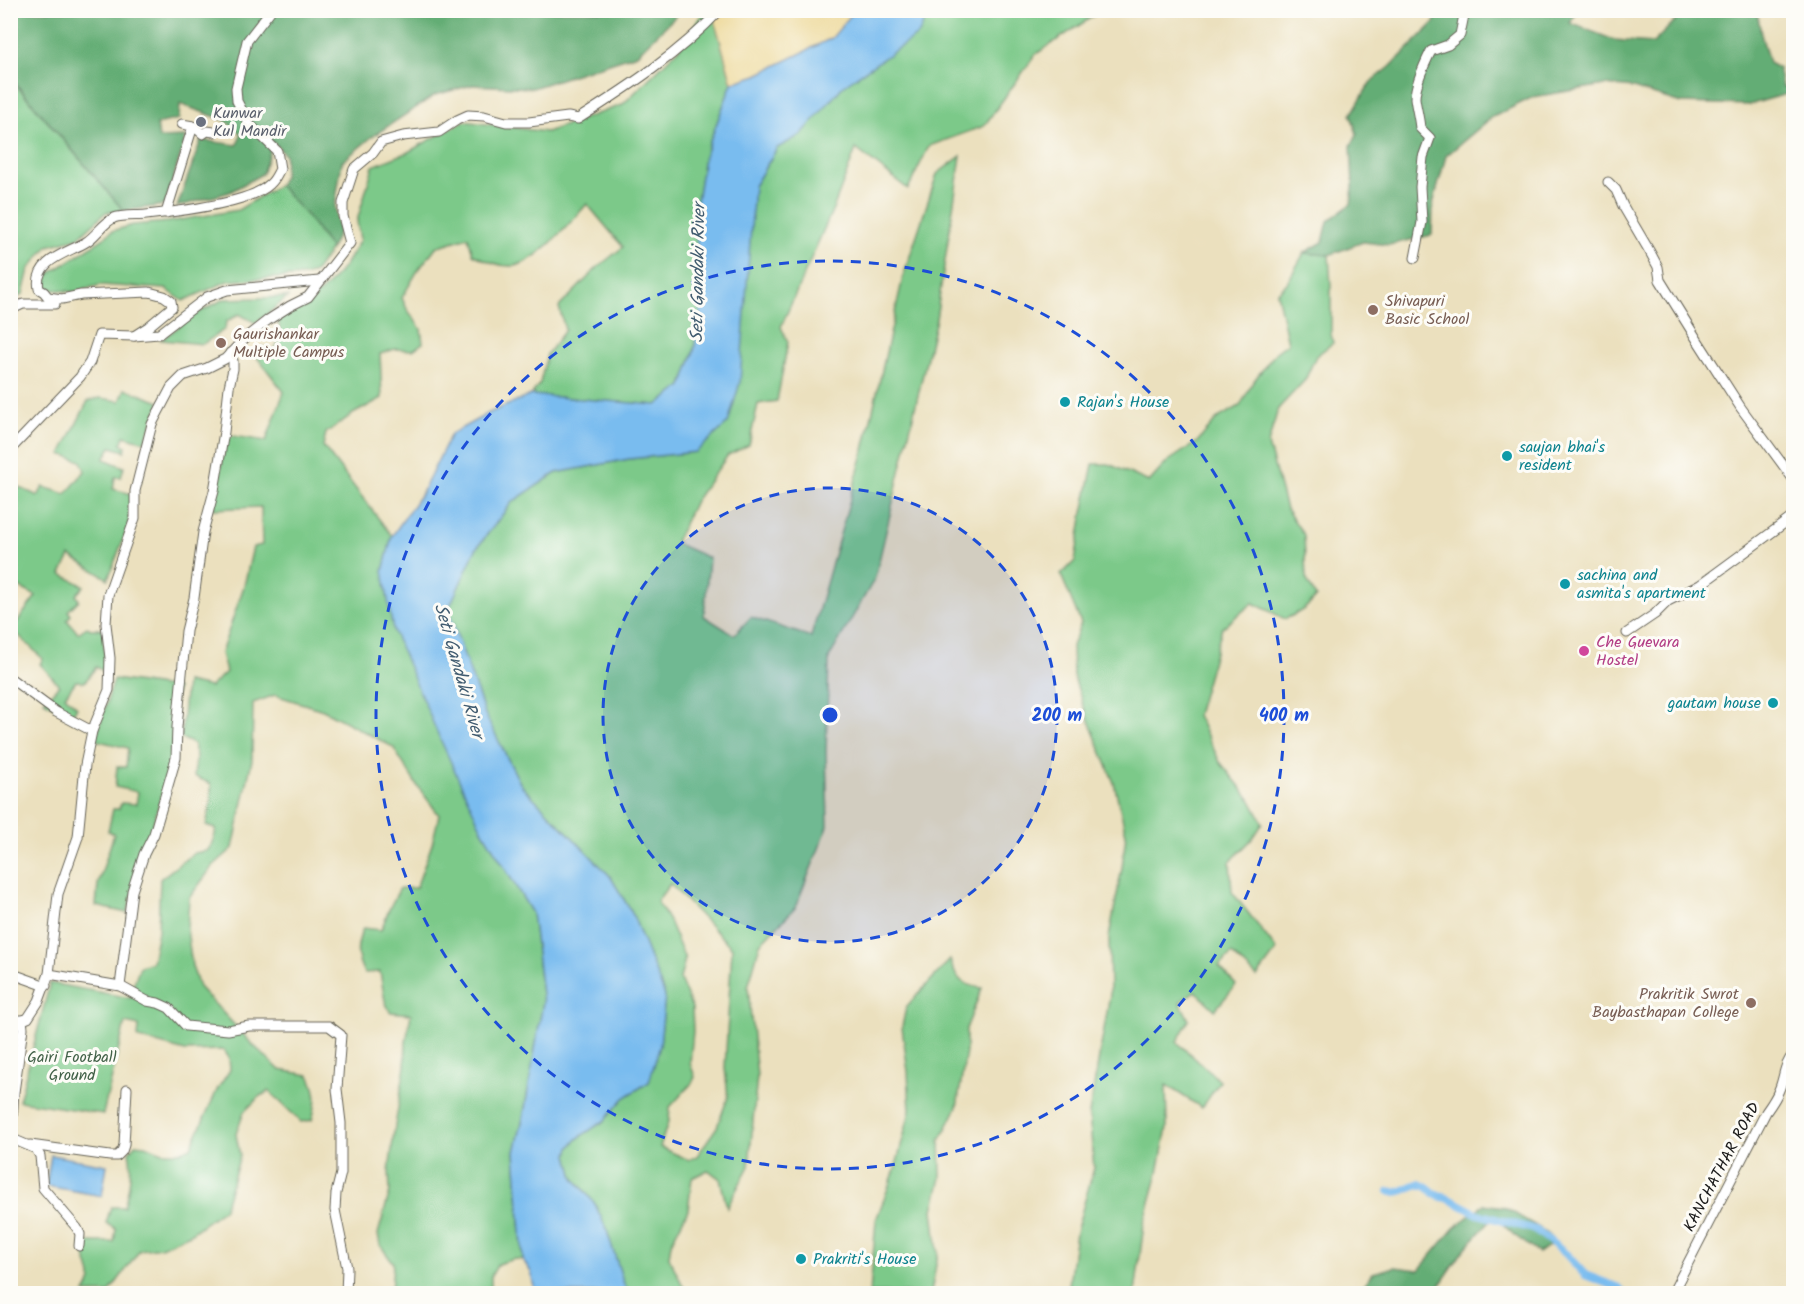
<svg xmlns="http://www.w3.org/2000/svg" width="1804" height="1304" font-family="Kalam,sans-serif">
<style>
.green{fill:#7bc989;stroke:#4c7252;stroke-width:1.5;fill-rule:evenodd}
.forest{fill:#64ad75;stroke:#406448;stroke-width:1.5}
.sand{fill:#eeda9e;stroke:#857b5d;stroke-width:1.5}
.water{fill:#79bcef;stroke:#4a6c86;stroke-width:1.5}
.lines{fill:none;stroke-linecap:round;stroke-linejoin:round}
.canal{stroke:#79bcef;stroke-width:8}
.minor-casing{stroke:#646155;stroke-width:11}
.minor{stroke:#fff;stroke-width:9}
.ring{fill:none;stroke:#1d4ed8;stroke-width:3;stroke-dasharray:10 8}
.worship-dot{fill:#6b7280;stroke:#fdfcf7;stroke-width:2}
.education-dot{fill:#8d6e63;stroke:#fdfcf7;stroke-width:2}
.culture-dot{fill:#0f9aa8;stroke:#fdfcf7;stroke-width:2}
.hotel-dot{fill:#d1479c;stroke:#fdfcf7;stroke-width:2}
.labels{text-anchor:middle;dominant-baseline:central;stroke-width:6;stroke-linejoin:round;paint-order:stroke}
.worship-label{font-size:16px;fill:#5b616d;stroke:#fdfcf7;text-anchor:start}
.education-label{font-size:16px;fill:#785e54;stroke:#fdfcf7;text-anchor:start}
.culture-label{font-size:16px;fill:#0d838f;stroke:#fdfcf7;text-anchor:start}
.hotel-label{font-size:16px;fill:#b23c85;stroke:#fdfcf7;text-anchor:start}
.park-label{font-size:16px;fill:#426148;stroke:#fdfcf7}
.street-label{font-size:16px;fill:#1c1c1c;stroke:#fdfcf7}
.water-label{font-size:18px;font-style:italic;fill:#415c70;stroke:#fdfcf7}
.centre{fill:#1d4ed8;stroke:#fdfcf7;stroke-width:3}
.ring-label{font-size:18px;text-anchor:middle;font-weight:bold;fill:#1d4ed8;stroke:#fdfcf7;stroke-width:6;stroke-linejoin:round;paint-order:stroke}
</style>
<rect width="100%" height="100%" fill="#fdfcf7"/>
<filter id="ink" filterUnits="userSpaceOnUse"><feTurbulence type="fractalNoise" baseFrequency=".0167" numOctaves="2"/><feDisplacementMap in="SourceGraphic" scale="12" xChannelSelector="R" yChannelSelector="G"/><feConvolveMatrix kernelMatrix="1 2 1 2 8 2 1 2 1" color-interpolation-filters="sRGB"/></filter>
<filter id="wash" filterUnits="userSpaceOnUse"><feTurbulence type="fractalNoise" baseFrequency=".008" numOctaves="4" result="noise"/><feDisplacementMap in="SourceGraphic" scale="24" xChannelSelector="R" yChannelSelector="G"/><feGaussianBlur stdDeviation="1.35" result="paint"/><feColorMatrix in="noise" values="0 0 0 0 0 0 0 0 0 0 0 0 0 0 0 0 0 1.4 0 .05"/><feComposite in="paint" operator="in"/></filter>
<g filter="url(#wash)">
<rect width="100%" height="100%" fill="#ebe0be"/>
<g class="green">
<path d="M704,11H712L732,83L704,157L694,220L703,292L694,351L682,386L657,405L531,395L540,383L547,354L565,330L559,307L598,267L623,247L587,204C572,221 536,264 513,266C500,267 484,260 473,254L468,237L436,247L417,272L402,298L407,309L421,329L423,343L413,350L395,349L380,354L382,398L353,414L326,433L323,446L392,536L383,571L482,830L532,913L543,1002L524,1114L515,1152L523,1260L514,1259L498,1264L491,1276V1293H391L393,1263L380,1245L378,1234L390,1191L389,1172L394,1132L405,1066L406,1042L411,1014L390,1012L385,1001L380,972L364,973C355,955 356,946 363,928L381,930L390,907L400,888H416L432,844L439,815L416,784L393,747L323,710L275,695L253,703L252,760L233,848L213,866L189,898L187,929L192,966L199,987L253,1045L280,1070L309,1075C318,1093 317,1101 312,1120L301,1122L269,1091L259,1097L244,1112L236,1134L240,1156L224,1209L190,1234L161,1247L140,1250L109,1293H85C87,1290 90,1284 91,1280C92,1266 80,1254 84,1242H114L116,1229L106,1223L111,1207H124C129,1190 133,1170 129,1152L135,1144L145,1145L163,1152H180L191,1147L218,1088L230,1070L229,1058L224,1050L185,1051L138,1038L139,1026L125,1023L103,1114L19,1101L50,983L131,998L132,988L140,966L152,962L158,931L160,879L194,853L207,851L213,843L216,829L206,825L211,802V784L194,776L196,757L194,744L181,738L186,682L210,687L226,672L221,653L244,586L253,547L262,545L261,507L213,509L227,435L266,441L284,392L256,356L262,347L273,352L281,337L278,319L306,304L327,286L344,267L360,240L357,221L373,166L408,152L464,121L546,132L622,105L678,50Z"/>
<path d="M928,11H1101L1036,54L984,126L929,146L908,189L856,149L835,204L781,327L788,342L777,401L758,404L749,445L728,455L695,501L675,543L709,558L704,616L734,635L751,617L811,637L864,450L903,277L937,174L961,156L936,319L875,578L829,658L826,752L828,826L795,908L760,944L748,987L757,1076L749,1166L727,1208L720,1179L708,1170L692,1178L688,1210L671,1243L669,1257L684,1288L689,1293H631L625,1287L607,1231L595,1204L574,1178L568,1155L570,1147L578,1138L604,1121L624,1098L649,1082L660,1045L665,996L632,913L610,876L521,785L485,714L448,610L476,549L512,502L556,473L629,459L696,452L748,258L754,186L777,148L801,135L843,86L919,34ZM670,884L732,948L725,1068L728,1097L717,1127L697,1156L689,1160L660,1147L669,1119L670,1107L692,1083L695,1077L690,1063L693,1031L692,1008L680,979L685,959L669,921L657,901Z"/>
<path d="M10,78L124,211L106,212L78,238L48,246L29,269L23,294L11,301Z"/>
<path d="M279,185L307,216L331,249L315,272L305,276L228,281L183,301L166,289L100,285L74,292L48,289L46,282L49,274L103,239L112,231L133,225L168,222L238,210Z"/>
<path d="M1304,253L1329,255L1331,287V334L1333,343L1316,356L1305,380L1278,409L1268,444L1286,509L1304,535L1306,578L1316,597C1308,608 1298,614 1285,619L1253,603L1222,628L1197,715L1220,762L1250,799L1263,823L1253,838L1230,862L1232,892L1277,950L1257,977L1232,954L1219,966L1236,985L1215,1010L1195,991L1180,1002L1189,1020L1177,1042L1220,1081L1202,1108L1166,1085L1167,1128L1158,1173L1144,1224L1135,1293H1068L1076,1232L1094,1168L1089,1114L1110,995L1109,937L1122,868L1126,834L1114,783L1087,716L1073,675L1072,646L1081,623L1061,575L1075,561L1082,518L1093,464H1109L1149,482L1167,462L1197,442L1218,418L1240,406L1253,382L1276,352L1288,343L1277,293L1287,283Z"/>
<path d="M288,297L256,323L239,314L226,322L225,329L203,344L161,340L196,314L224,299Z"/>
<path d="M125,389L160,402L145,442L124,436L121,444L126,446L125,451L111,447L104,459L124,467L121,477H115L113,489L132,494L128,527L108,579L70,556L61,574L84,586L76,595L79,600L68,611L71,615L67,620L78,633L87,627L91,629H103L105,672L96,667L85,682L76,681L65,696L77,707L72,716L44,701L59,685L40,664L43,659L12,629L36,596L11,583V527L18,516L11,508V486L12,484L38,496L43,487L66,494L85,471L81,461L61,454L88,401L100,398L120,401Z"/>
<path d="M114,679L177,688L172,713L173,755L127,913L96,906L98,884L114,834L108,831L113,809H119L121,803L136,804L138,792L115,787L117,767H126L128,748L95,740Z"/>
<path d="M950,960C956,979 961,985 982,988L966,1029V1052L957,1107L940,1141L941,1178L933,1210L938,1253L931,1293H870L876,1220L895,1170L910,1111L908,1072L902,1027L906,1007Z"/>
</g>
<g class="forest">
<path d="M10,11H681L637,54L533,88L472,85L435,95L373,136L342,162L335,206L339,231L331,249L307,216L279,185L284,176L285,155L273,142L262,174L230,192L177,207L201,140L237,145L241,134L224,120L180,104L179,119L157,124L159,138L186,137L165,205L124,211L11,78Z"/>
<path d="M1438,11H1578L1570,23L1614,40L1653,43L1685,11H1757L1761,34L1769,63L1778,68L1782,86L1793,92L1749,105L1681,103L1633,88L1605,85L1533,97L1491,118L1446,156L1433,204L1432,235L1389,245L1363,242L1329,255L1304,253L1323,242L1328,221L1351,204L1353,186L1351,146L1357,134L1351,115L1370,83L1390,67L1434,23Z"/>
<path d="M1484,1204L1504,1207L1543,1230L1552,1239L1550,1245L1539,1253L1514,1235L1494,1216L1463,1251L1438,1288L1439,1293H1358L1373,1273L1395,1267L1419,1270L1454,1228Z"/>
</g>
<path class="sand" d="M712,11H855L832,38L757,75L732,83Z"/>
<g class="water">
<path d="M855,10L928,11L919,34L843,86L801,135L777,148L754,186L740,382L728,423L696,452L629,459L556,473L512,502L476,549L448,610L485,714L521,785L610,876L632,913L665,996L660,1045L649,1082L624,1098L604,1121L578,1138L570,1147L568,1155L574,1178L595,1204L607,1231L625,1287L631,1293H535L531,1272L523,1260L515,1152L524,1114L543,1002L532,913L482,830L437,732L393,630L383,571L392,536L423,491L451,434L489,413L531,395L657,405L682,386L694,351L703,292L694,220L704,157L732,83L757,75L832,38Z"/>
<path d="M51,1155L107,1165L102,1196L46,1186Z"/>
</g>
<g class="lines">
<path class="canal" d="M1389,1191C1400,1195 1409,1186 1419,1184L1427,1187L1438,1196L1447,1198L1478,1214L1536,1230L1566,1254L1585,1275L1619,1288L1624,1294"/>
</g>
</g>
<g filter="url(#ink)">
<g class="lines">
<defs>
<g id="minor">
<path d="M193,126L203,134L207,131L214,132"/>
<path d="M1608,182L1616,190L1623,206L1650,252L1658,267L1660,280L1696,338L1741,408L1794,480"/>
<path d="M166,213L193,126L182,124"/>
<path d="M1415,258L1422,222L1420,187L1423,157L1430,138L1420,128C1419,117 1416,107 1415,98C1415,84 1425,63 1431,51L1448,45L1460,35L1465,10"/>
<path d="M10,310L23,304H55"/>
<path d="M134,336L148,327L172,307L171,301L164,296L149,292L81,295L62,299L48,297L44,292L39,289C33,260 68,253 86,242C96,236 103,223 114,218C121,215 138,216 146,215C174,212 251,203 270,184C275,180 277,174 280,169L277,151L249,124L237,101L236,88L247,41L271,10"/>
<path d="M10,450L80,377L90,362L99,335L134,336L159,334L207,297L227,290L319,281"/>
<path d="M1627,633L1655,614L1668,601L1700,585L1794,516"/>
<path d="M10,678L56,712L92,731"/>
<path d="M10,973L46,986"/>
<path d="M49,974L120,986L147,1001L158,1003L169,1008L186,1026L228,1030L249,1026H329L341,1035L337,1089L341,1123V1173L336,1193L335,1210L347,1268L346,1294"/>
<path d="M120,986L132,891L144,854L154,834L176,758L177,727L186,631L194,598L203,532L214,491L224,432L229,387L233,369V361L230,353"/>
<path d="M18,1020H22L23,1028L14,1092L11,1135L15,1140L36,1149L40,1156L43,1188L77,1228L80,1234L79,1246"/>
<path d="M10,1026C17,1025 21,1020 28,1018L39,1001L49,974L58,894L78,837L85,765L92,731L109,690L110,658L106,624L108,595L135,518V491L152,424L171,388L183,376L207,368L225,359L245,338L268,320L290,306L308,297L350,243L343,216V203L354,169L373,153L381,142L403,136L439,132L457,120L468,115L484,116L506,122H529L568,117L578,119C628,87 679,54 720,10"/>
<path d="M30,1145L110,1156H117L122,1151L124,1145L127,1089"/>
<path d="M1672,1294L1766,1112C1771,1105 1776,1098 1779,1090C1785,1076 1783,1066 1794,1053"/>
</g>
</defs>
<use href="#minor" class="minor-casing"/>
<use href="#minor" class="minor"/>
</g>
</g>
<circle cx="830" cy="715" r="227" fill="#1d4ed8" fill-opacity=".12"/>
<g class="ring">
<circle cx="830" cy="715" r="227"/>
<circle cx="830" cy="715" r="454"/>
</g>
<circle class="worship-dot" cx="201" cy="122" r="6"/>
<g class="education-dot">
<circle cx="1373" cy="310" r="6"/>
<circle cx="221" cy="343" r="6"/>
<circle cx="1751" cy="1003" r="6"/>
</g>
<g class="culture-dot">
<circle cx="1065" cy="402" r="6"/>
<circle cx="1507" cy="456" r="6"/>
<circle cx="1565" cy="584" r="6"/>
<circle cx="1773" cy="703" r="6"/>
<circle cx="801" cy="1259" r="6"/>
</g>
<circle class="hotel-dot" cx="1584" cy="651" r="6"/>
<g class="labels">
<g class="worship-label">
<text x="213" y="113">Kunwar<tspan x="213" dy="18">Kul Mandir</tspan></text>
</g>
<g class="education-label">
<text x="1385" y="301">Shivapuri<tspan x="1385" dy="18">Basic School</tspan></text>
<text x="233" y="334">Gaurishankar<tspan x="233" dy="18">Multiple Campus</tspan></text>
<text x="1739" y="994" text-anchor="end">Prakritik Swrot<tspan x="1739" dy="18">Baybasthapan College</tspan></text>
</g>
<g class="culture-label">
<text x="1077" y="402">Rajan's House</text>
<text x="1519" y="447">saujan bhai's<tspan x="1519" dy="18">resident</tspan></text>
<text x="1577" y="575">sachina and<tspan x="1577" dy="18">asmita's apartment</tspan></text>
<text x="1761" y="703" text-anchor="end">gautam house</text>
<text x="813" y="1259">Prakriti's House</text>
</g>
<g class="hotel-label">
<text x="1596" y="642">Che Guevara<tspan x="1596" dy="18">Hostel</tspan></text>
</g>
<g class="park-label">
<text x="72" y="1057">Gairi Football<tspan x="72" dy="18">Ground</tspan></text>
</g>
<g class="street-label">
<text transform="translate(1722 1167) rotate(-62)">KANCHATHAR ROAD</text>
</g>
<g class="water-label">
<text transform="translate(699 273) rotate(-89)">Seti Gandaki River</text>
<text transform="translate(458 671) rotate(74)">Seti Gandaki River</text>
</g>
</g>
<circle cx="830" cy="715" r="9" class="centre"/>
<g class="ring-label">
<text x="1057" y="721">200 m</text>
<text x="1284" y="721">400 m</text>
</g>
<rect width="1804" height="1304" fill="none" stroke="#fdfcf7" stroke-width="36"/>
</svg>
